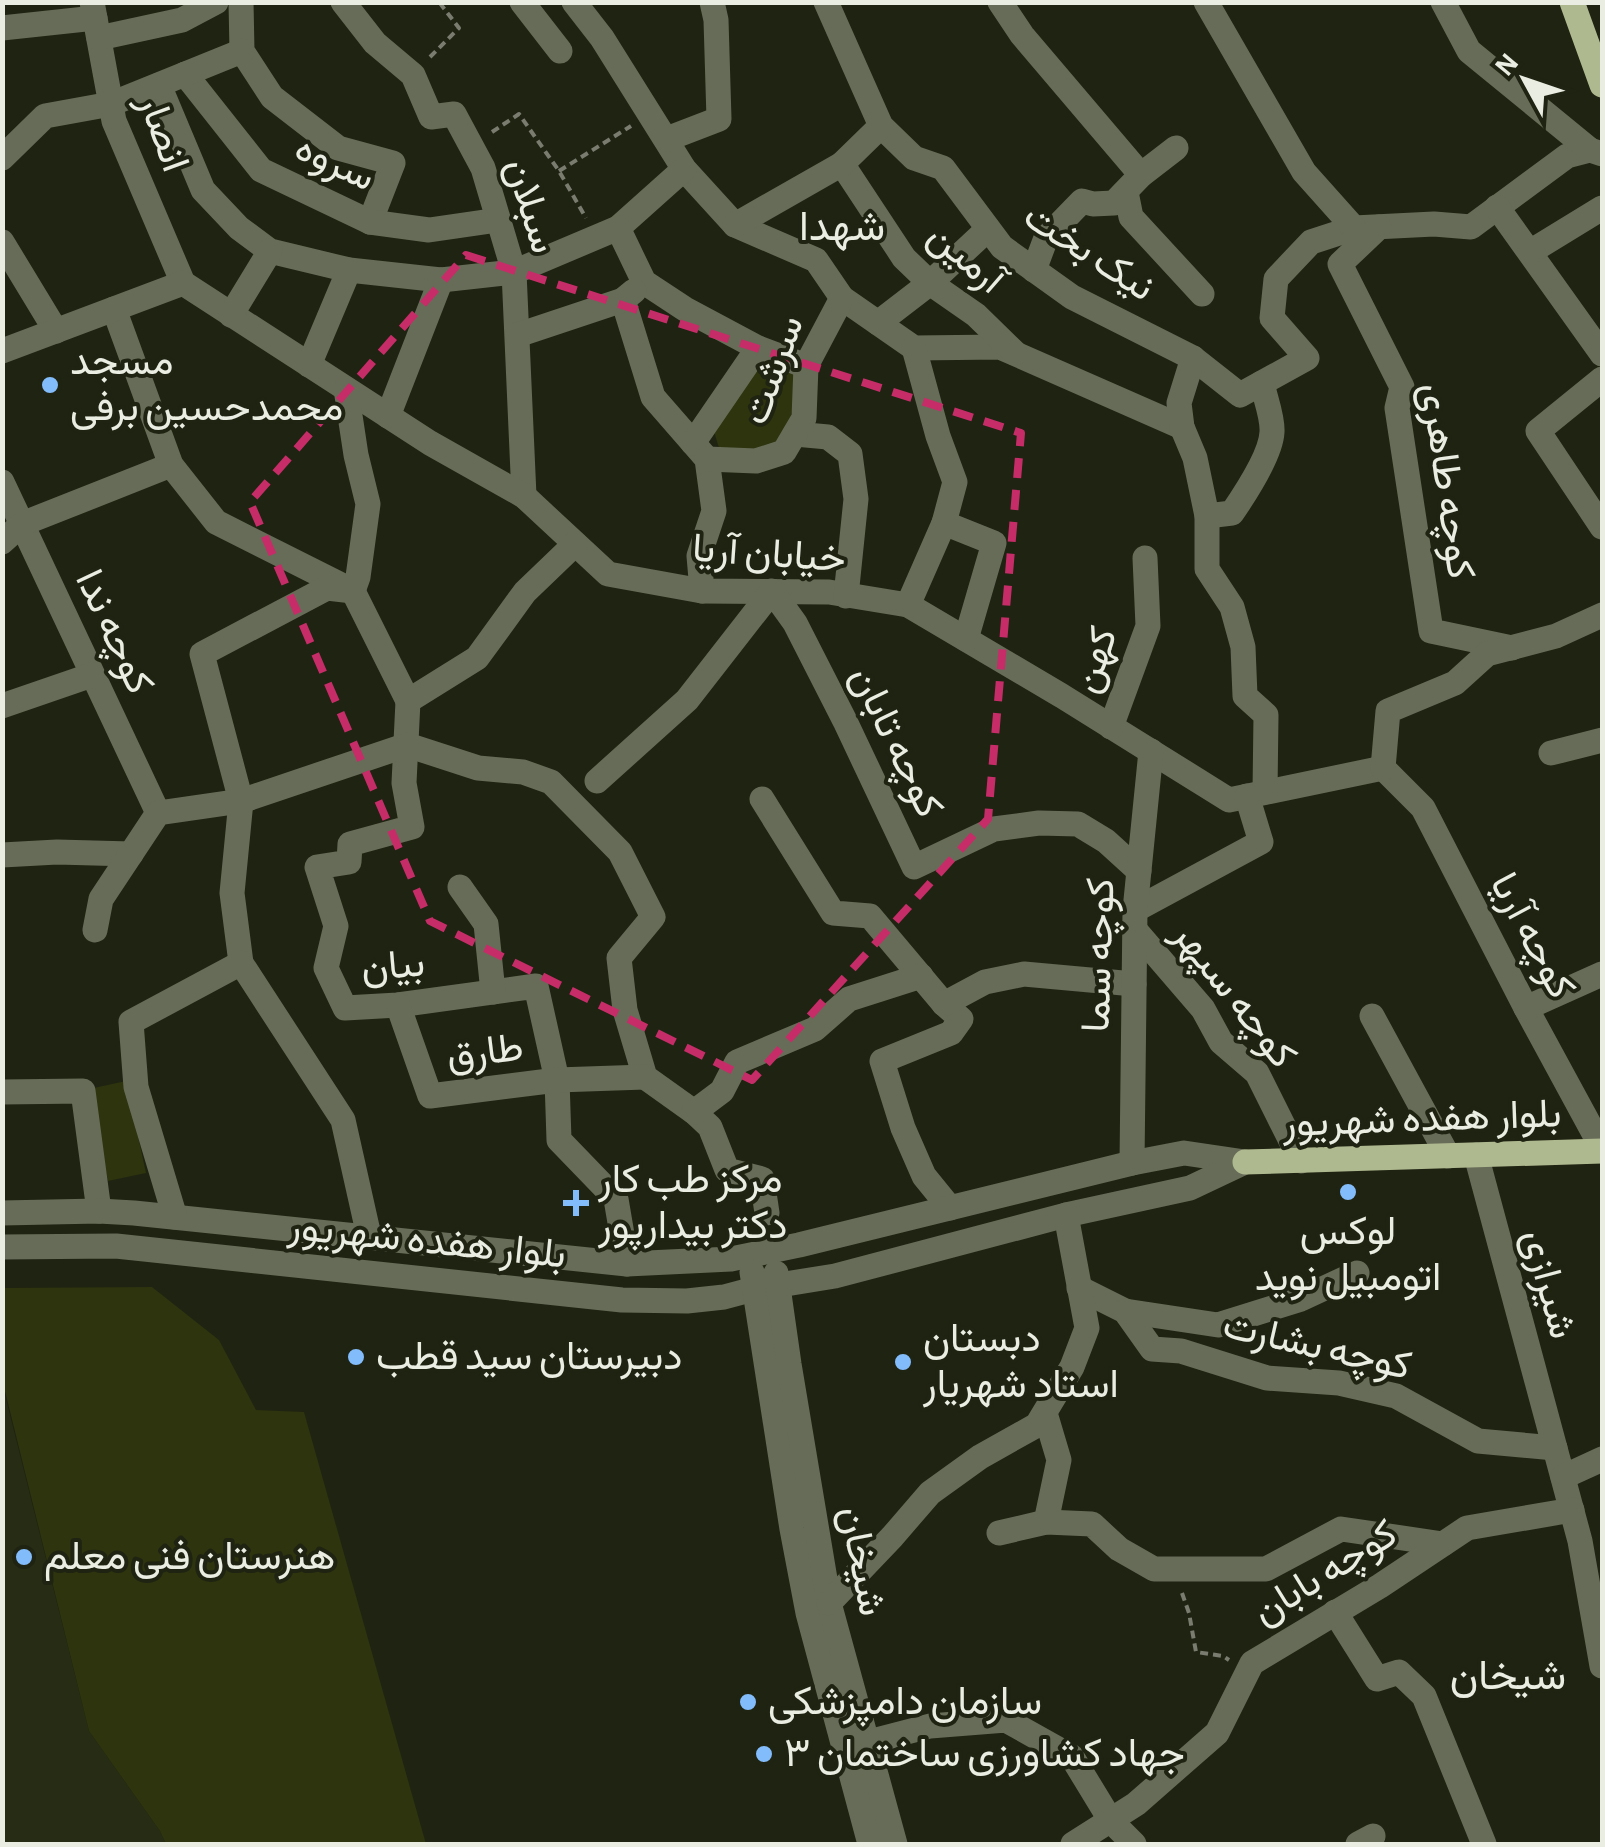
<svg xmlns="http://www.w3.org/2000/svg" width="1605" height="1847" font-family="'Alegreya Sans',Vazirmatn,sans-serif">
<style>
.built{fill:#272c15}
.green{fill:#2d340e}
.lines{fill:none;stroke-linecap:round;stroke-linejoin:round}
.path{stroke:#797c6e;stroke-width:4;stroke-dasharray:8 5;stroke-linecap:butt}
.minor{stroke:#676c58;stroke-width:25}
.major{stroke:#afb98f;stroke-width:25}
.marked{fill:none;stroke:#c62d68;stroke-width:8;stroke-dasharray:20 12;stroke-linejoin:round}
.poi-dot{fill:#83bcfb;stroke:#1f2312;stroke-width:4}
.labels{text-anchor:middle;dominant-baseline:central;stroke-width:8;stroke-linejoin:round;paint-order:stroke}
.street-label{font-size:40px;fill:#eaede2;stroke:#1f2312}
.poi-label{font-size:40px;fill:#eaede2;stroke:#1f2312;text-anchor:start}
.neighbourhood-label{font-size:42px;fill:#eaede2;stroke:#1f2312}
</style>
<rect width="100%" height="100%" fill="#1f2312"/>
<path class="built" d="M2,1383L89,1731L160,1831L166,1844H3Z"/>
<g class="green">
<path d="M765,353L799,371L789,429L774,447L741,459L719,448L712,425Z"/>
<path d="M126,1081L146,1173L108,1181L89,1089Z"/>
<path d="M152,1287L219,1340L256,1410L304,1412L426,1844H166L160,1831L89,1731L3,1383V1288Z"/>
</g>
<g class="lines">
<g class="path">
<path d="M430,57L459,28L439,2"/>
<path d="M492,132L519,114L559,171L586,218"/>
<path d="M559,171L631,126"/>
<path d="M1182,1593L1189,1613L1196,1652L1223,1656L1229,1660"/>
</g>
<g class="minor">
<path d="M92,2L114,121L183,283"/>
<path d="M241,2L242,51L272,97L338,148L393,163L370,222"/>
<path d="M343,2L375,43L413,75L431,117L454,114L483,168L514,272L524,496"/>
<path d="M522,2L560,51"/>
<path d="M574,2L602,38L684,169L735,225L816,260L842,298L914,348L1000,347L1182,427"/>
<path d="M826,2L881,126L914,158L943,168L1002,247L1072,297L1193,358L1240,395L1307,358L1272,318L1276,279L1311,242L1354,228L1434,224L1471,227L1567,156L1590,150L1602,154"/>
<path d="M1000,2L1022,35L1141,175"/>
<path d="M1206,2L1304,172L1354,228"/>
<path d="M1443,2L1469,51L1590,150"/>
<path d="M2,28L95,18"/>
<path d="M99,38L182,20L216,2"/>
<path d="M185,74L261,170L370,222L429,230L498,220"/>
<path d="M159,85L203,190L239,228L270,251L349,270L441,280L514,272L618,228L684,169"/>
<path d="M667,139L719,119L716,20L712,2"/>
<path d="M2,158L45,116L111,104L242,51"/>
<path d="M842,164L904,258L930,283L976,315L1015,353"/>
<path d="M1124,193L1127,197L1131,217L1202,294"/>
<path d="M1497,207L1602,354"/>
<path d="M735,225L842,164L881,126"/>
<path d="M1379,227L1340,264L1402,387L1397,408L1431,631L1512,648"/>
<path d="M618,228L644,282L685,309L758,348L806,366"/>
<path d="M2,242L56,331"/>
<path d="M1530,252L1602,208"/>
<path d="M1034,270L1046,238L1082,201L1093,204L1114,203L1141,175L1176,148"/>
<path d="M183,283L430,443L524,496L608,574L702,591L829,592L908,605L1062,696L1229,800L1383,768"/>
<path d="M623,300L653,397L707,459L714,511L699,556L702,591"/>
<path d="M114,309L171,465L216,522L353,591L408,701"/>
<path d="M231,315L270,251"/>
<path d="M878,323L930,283L988,229"/>
<path d="M518,335L623,300L634,291"/>
<path d="M2,351L183,283"/>
<path d="M1193,358L1179,403L1182,427L1195,458L1207,516V569L1232,607L1243,647L1245,696L1266,715L1265,792"/>
<path d="M309,365L349,270"/>
<path d="M1602,379L1538,431L1602,527"/>
<path d="M346,389L356,455L368,504L358,577L353,591L327,588L202,654L241,801L232,893L241,963L343,1120L369,1236"/>
<path d="M388,416L441,280"/>
<path d="M795,434L828,437L850,454L856,499L846,596"/>
<path d="M693,443L758,348"/>
<path d="M707,459L756,461L784,452L804,418L806,366L842,298"/>
<path d="M2,482L158,813"/>
<path d="M1207,516L1232,513C1245,494 1271,455 1272,432C1273,417 1265,398 1262,383"/>
<path d="M944,523L994,543L966,639"/>
<path d="M2,542L22,524L171,465"/>
<path d="M575,544L525,592L477,658L408,701L404,783L412,827L350,844L349,862L317,867L336,926L326,968L345,1008L398,1005L536,986L557,1080L559,1140L616,1199L627,1264"/>
<path d="M908,605L944,523L955,482L938,436L914,348"/>
<path d="M2,706L92,675"/>
<path d="M1111,727L1148,626L1145,558"/>
<path d="M1551,753L1602,740"/>
<path d="M1383,768L1423,808L1526,1008L1602,1148"/>
<path d="M1383,768L1388,711L1455,683L1487,654L1556,636L1602,615"/>
<path d="M597,781L687,700L772,591L795,623L845,721L914,867L994,829L1039,823L1078,824L1106,841L1139,871"/>
<path d="M762,799L833,913L870,916L944,1004L961,1019L951,1033L882,1061L903,1128L924,1176L950,1208"/>
<path d="M2,855L57,852L131,854"/>
<path d="M460,887L486,924L493,992"/>
<path d="M1135,910L1261,842L1247,796"/>
<path d="M95,930L101,899L158,813L241,801L407,745L478,768L523,772L551,782L620,852L653,917L619,958L625,1010L645,1077L694,1112L710,1127L727,1170L762,1179L767,1213"/>
<path d="M1135,930L1203,1009L1221,1042L1257,1073L1301,1161"/>
<path d="M944,1004L985,982L1024,974L1134,984"/>
<path d="M398,1005L430,1096L557,1080L645,1077"/>
<path d="M1526,1008L1602,974"/>
<path d="M1372,1016L1448,1156"/>
<path d="M2,1092L83,1091L99,1211"/>
<path d="M694,1112L722,1091L737,1062L815,1029L849,999L921,976"/>
<path d="M1476,1155L1580,1541L1602,1666"/>
<path d="M1132,1163L1135,910L1151,751"/>
<path d="M2,1213L99,1211L134,1213L627,1264L731,1259L799,1245L1132,1163L1184,1153L1245,1162"/>
<path d="M175,1217L136,1087L131,1022L241,963"/>
<path d="M2,1247L116,1246L622,1300L687,1301L724,1297L754,1289L835,1276L1066,1215L1190,1188L1245,1162"/>
<path d="M752,1272L792,1529L808,1613L870,1844"/>
<path d="M776,1273L789,1364L829,1603L895,1844"/>
<path d="M1079,1288L1125,1311L1152,1349L1181,1351L1267,1378L1339,1383L1396,1396L1478,1441L1555,1448"/>
<path d="M1125,1311L1218,1325L1301,1299L1357,1273"/>
<path d="M1045,1413L1059,1460L1046,1522"/>
<path d="M1563,1477L1602,1459"/>
<path d="M999,1533L1046,1522L1092,1524L1119,1549L1154,1569H1266L1341,1529L1443,1544"/>
<path d="M829,1603L892,1537L930,1493L980,1457L1037,1425L1072,1367L1087,1328L1066,1215"/>
<path d="M1335,1612L1377,1679L1399,1672L1424,1696L1484,1844"/>
<path d="M853,1746L930,1726L1006,1720L1072,1757L1111,1821L1134,1844"/>
<path d="M1073,1844L1136,1804L1217,1733L1252,1663L1380,1586L1467,1528L1572,1510"/>
<path d="M1358,1844L1373,1836"/>
</g>
<g class="major">
<path d="M1572,2L1602,85"/>
<path d="M1245,1162L1602,1151"/>
</g>
</g>
<path class="marked" d="M466,255L1021,433L988,819L752,1080L430,921L250,502Z"/>
<g class="poi-dot">
<circle cx="50" cy="385" r="10"/>
<circle cx="1348" cy="1192" r="10"/>
<path d="M571 1188h10v10h10v10h-10v10h-10v-10h-10v-10h10z"/>
<circle cx="356" cy="1357" r="10"/>
<circle cx="903" cy="1362" r="10"/>
<circle cx="24" cy="1557" r="10"/>
<circle cx="748" cy="1702" r="10"/>
<circle cx="764" cy="1754" r="10"/>
</g>
<g class="labels">
<g class="street-label">
<text transform="translate(163 133) rotate(70)">انصار</text>
<text transform="translate(335 163) rotate(25)">سروه</text>
<text transform="translate(531 206) rotate(73)">سبلان</text>
<text transform="translate(1089 252) rotate(33)">نیک بخت</text>
<text transform="translate(966 258) rotate(41)">آرمین</text>
<text transform="translate(773 370) rotate(-70)">سرشت</text>
<text transform="translate(1447 481) rotate(82)">کوچه طاهری</text>
<text transform="translate(769 554) rotate(4)">خیابان آریا</text>
<text transform="translate(114 632) rotate(65)">کوچه ندا</text>
<text transform="translate(1095 660) rotate(-71)">کهن</text>
<text transform="translate(896 742) rotate(64)">کوچه تابان</text>
<text transform="translate(1532 936) rotate(62)">کوچه آریا</text>
<text transform="translate(1099 955) rotate(-88)">کوچه سما</text>
<text transform="translate(393 966) rotate(-5)">بیان</text>
<text transform="translate(1234 995) rotate(52)">کوچه سپهر</text>
<text transform="translate(485 1052) rotate(-7)">طارق</text>
<text transform="translate(1422 1119) rotate(-2)">بلوار هفده شهریور</text>
<text transform="translate(427 1241) rotate(6)">بلوار هفده شهریور</text>
<text transform="translate(1549 1284) rotate(75)">شیرازی</text>
<text transform="translate(1317 1346) rotate(13)">کوچه بشارت</text>
<text transform="translate(862 1561) rotate(79)">شیخان</text>
<text transform="translate(1325 1573) rotate(-32)">کوچه بابان</text>
</g>
<g class="poi-label">
<text x="70" y="362">مسجد<tspan x="70" dy="46">محمدحسین برفی</tspan></text>
<text x="598" y="1180">مرکز طب کار<tspan x="598" dy="46">دکتر بیدارپور</tspan></text>
<text x="1348" y="1232" text-anchor="middle">لوکس<tspan x="1348" dy="46">اتومبیل نوید</tspan></text>
<text x="923" y="1339">دبستان<tspan x="923" dy="46">استاد شهریار</tspan></text>
<text x="376" y="1357">دبیرستان سید قطب</text>
<text x="44" y="1557">هنرستان فنی معلم</text>
<text x="768" y="1702">سازمان دامپزشکی</text>
<text x="784" y="1754">جهاد کشاورزی ساختمان ۳</text>
</g>
<g class="neighbourhood-label">
<text x="842" y="227">شهدا</text>
<text x="1508" y="1676">شیخان</text>
</g>
</g>
<rect width="1605" height="1847" fill="none" stroke="#eaede2" stroke-width="10"/>
<g transform="translate(1525 80) rotate(310)" stroke="#1f2312" stroke-width="8" paint-order="stroke">
<path d="M0-8L18 38L0 25L-18 38Z" fill="#eaede2"/>
<text y="-15" font-size="28" font-weight="bold" text-anchor="middle" fill="#eaede2">N</text>
</g>
</svg>
